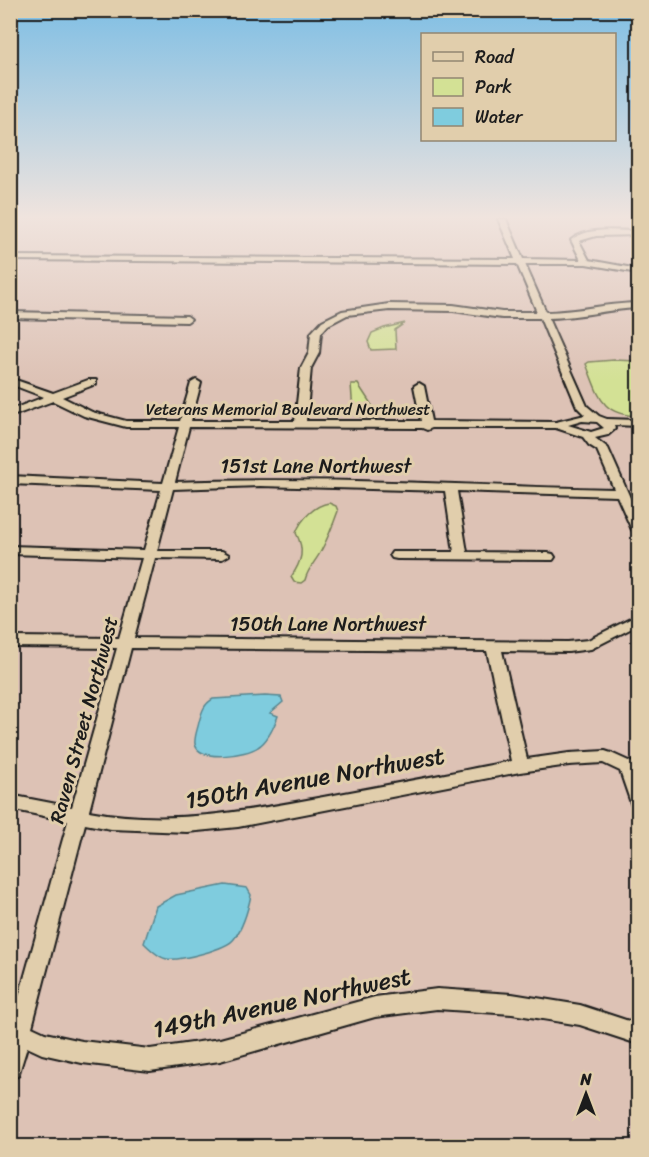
<svg xmlns="http://www.w3.org/2000/svg" width="649" height="1157" font-family="Sriracha,sans-serif">
<style>
.green{fill:#d3e195;stroke:#787e58;stroke-width:1.5}
.water{fill:#7fccde;stroke:#578690;stroke-width:1.5}
.lines{fill:none;stroke-linecap:round;stroke-linejoin:round}
.minor-casing{stroke:#1c1c1c;stroke-width:4}
.minor{fill:#e1ceac;fill-rule:evenodd}
.labels{text-anchor:middle;dominant-baseline:central;stroke-width:6;stroke-linejoin:round;paint-order:stroke}
.far-street-label{font-size:16px;fill:#1c1c1c;stroke:#e1ceac}
.street-label{font-size:20px;fill:#1c1c1c;stroke:#e1ceac}
.near-street-label{font-size:24px;fill:#1c1c1c;stroke:#e1ceac}
</style>
<rect width="100%" height="100%" fill="#ddc2b5"/>
<filter id="ink" filterUnits="userSpaceOnUse"><feTurbulence type="fractalNoise" baseFrequency=".0167" numOctaves="2"/><feDisplacementMap in="SourceGraphic" scale="12" xChannelSelector="R" yChannelSelector="G"/><feConvolveMatrix kernelMatrix="1 2 1 2 8 2 1 2 1" color-interpolation-filters="sRGB"/></filter>
<g filter="url(#ink)">
<g class="green">
<path d="M405,323L395,330L396,349L371,350L368,342L372,333L384,328Z"/>
<path d="M614,360L638,361V416C600,415 599,395 586,364L589,362Z"/>
<path d="M351,384H358L373,407L372,414L366,417L356,416L353,412Z"/>
<path d="M329,503L336,506L338,511C333,525 328,538 321,551C316,561 308,568 305,580L301,583L294,582L291,577C302,561 305,550 296,533C301,519 315,505 329,503Z"/>
</g>
<g class="water">
<path d="M265,696L281,697L283,702L270,713L278,716C274,727 268,741 258,747C247,755 199,763 195,744C194,737 198,728 199,722C202,711 204,704 213,699Z"/>
<path d="M225,885L247,888L251,895C248,910 244,926 234,939C227,949 180,961 167,959C159,958 150,949 144,943L156,906L176,895Z"/>
</g>
<g class="lines">
<defs>
<g id="minor">
<path d="M498,219H506L523,259L581,260L571,240C588,226 618,231 638,231V235L596,236L579,241L589,260L638,269V273L586,264H525L546,312C577,312 607,303 638,303V308C608,309 578,318 548,318L587,406L599,416L607,419L638,420V426L614,425L615,429L608,435L595,438L608,448L628,493L638,517V534L632,530L617,496L457,491L467,552L548,553L553,554L555,557L553,560L397,559L392,558L390,555L392,552H454L445,491L260,486L173,489L157,551H222L229,555L222,559L155,558L134,638L568,642L588,640L638,615V625L591,649L568,652L502,651L527,759L569,753L605,751L611,753L633,763L635,767L638,776V808L632,806L620,771L603,763L569,765L520,772L238,827L187,832L111,829L85,824L32,1027L45,1033L82,1041L150,1049L220,1039L375,997L437,989L512,994L580,1005L638,1024V1044L580,1025L512,1014L437,1009L375,1017L220,1061L150,1071L82,1063L42,1054L27,1047L18,1076L10,1079V1017L13,1018L68,821L10,809V795L72,807L117,648L10,647V637L119,638L142,558L10,554V546L144,550L161,490L10,484V476L163,483L179,427H126L84,416L53,401L10,417V410L44,397L10,384V378L53,393L88,380H96V384L62,397L92,412L126,421H180L191,383L196,380L201,383L191,421H295L301,368L309,353L311,333L322,321L342,311L389,304L453,305L502,312H537L517,264L10,260V256L515,259ZM389,310L453,311L502,318H540L577,407L585,415L556,422L431,421L424,386L419,383L414,386L421,421H306L311,368L319,353L321,333L328,325L347,315ZM582,421L597,422L604,428L591,432L568,425ZM189,427L422,428L427,430L432,428H556L583,437L589,445L597,450L614,489C467,486 322,476 175,482ZM131,648L487,651L511,761C452,773 393,784 334,795C253,810 172,827 89,811Z"/>
<path d="M10,312L187,316L191,319L187,322L10,318Z"/>
</g>
</defs>
<use href="#minor" class="minor-casing"/>
<use href="#minor" class="minor"/>
</g>
</g>
<linearGradient id="sky" x2="0" y2="1"><stop stop-color="#7ebee4"/><stop offset="0.57" stop-color="#f0e4de"/><stop offset="1" stop-color="#f0e4de" stop-opacity="0"/></linearGradient>
<rect width="649" height="381" fill="url(#sky)"/>
<g class="labels">
<g class="far-street-label">
<text x="288" y="409">Veterans Memorial Boulevard Northwest</text>
</g>
<g class="street-label">
<text x="316" y="466">151st Lane Northwest</text>
<text x="328" y="624">150th Lane Northwest</text>
<text transform="translate(84 720) rotate(-75)">Raven Street Northwest</text>
</g>
<g class="near-street-label">
<text transform="translate(315 778) rotate(-10)">150th Avenue Northwest</text>
<text transform="translate(282 1003) rotate(-12)">149th Avenue Northwest</text>
</g>
</g>
<rect width="649" height="1157" fill="none" stroke="#e1ceac" stroke-width="36"/>
<rect x="18" y="18" width="613" height="1121" fill="none" stroke="#1c1c1c" stroke-width="2" filter="url(#ink)"/>
<rect x="421" y="33" width="195" height="108" fill="#e1ceac" stroke="#928772" stroke-width="1.5"/>
<rect x="433" y="52" width="30" height="9" fill="#e1ceac" stroke="#928772" stroke-width="1.5"/>
<text x="475" y="63" font-size="18" fill="#1c1c1c">Road</text>
<rect x="433" y="78" width="30" height="18" fill="#d3e195" stroke="#928772" stroke-width="1.5"/>
<text x="475" y="93" font-size="18" fill="#1c1c1c">Park</text>
<rect x="433" y="108" width="30" height="18" fill="#7fccde" stroke="#928772" stroke-width="1.5"/>
<text x="475" y="123" font-size="18" fill="#1c1c1c">Water</text>
<g transform="translate(586 1094)" stroke="#e1ceac" stroke-width="4.5" paint-order="stroke">
<path d="M0-4.5L10 22L0 15L-10 22Z" fill="#1c1c1c"/>
<text y="-9" font-size="16" font-weight="bold" text-anchor="middle" fill="#1c1c1c">N</text>
</g>
</svg>
